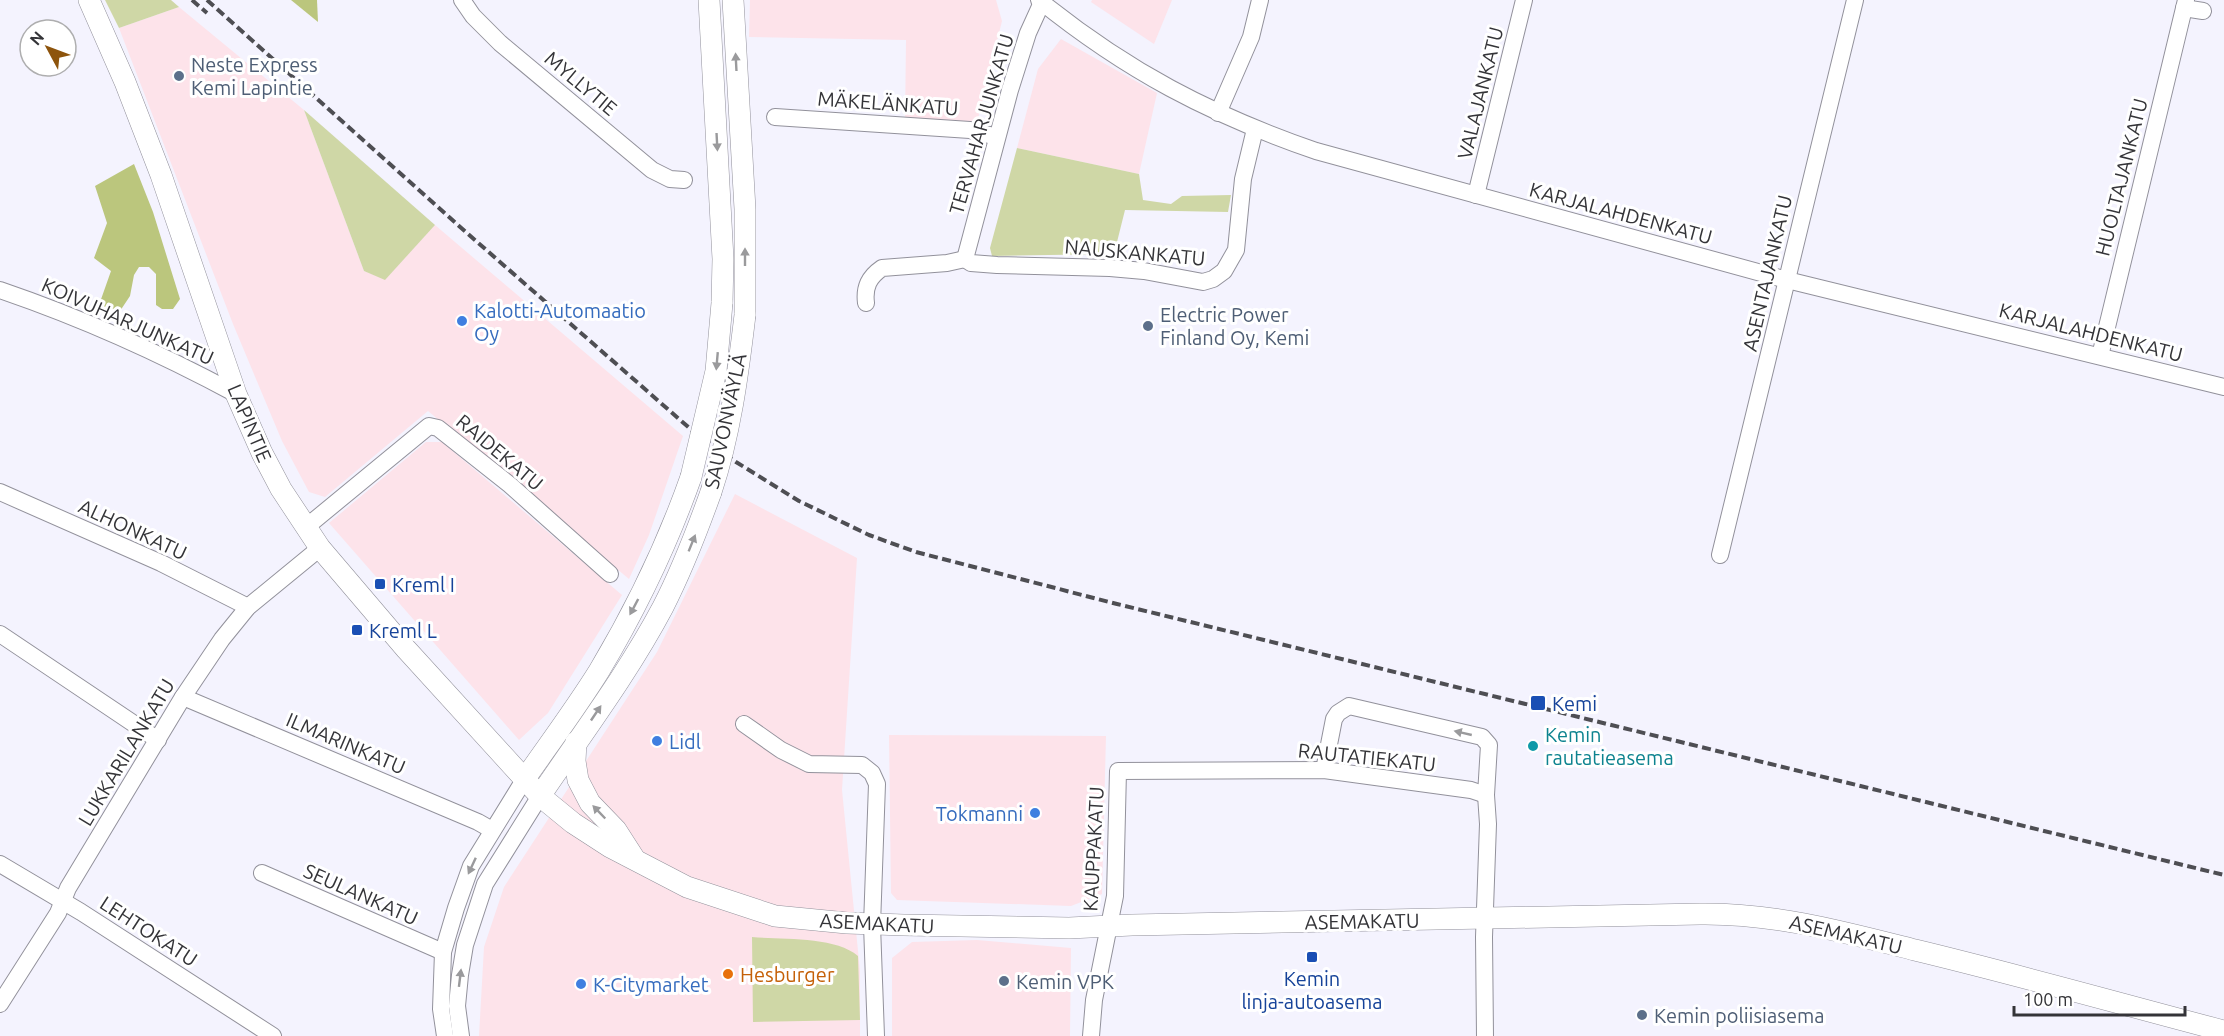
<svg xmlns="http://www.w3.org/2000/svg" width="2224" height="1036" font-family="Ubuntu,sans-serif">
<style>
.commercial{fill:#fde3ea}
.green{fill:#cfd7a6}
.forest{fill:#bbc67d}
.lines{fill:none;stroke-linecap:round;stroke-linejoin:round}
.minor-casing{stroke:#92919b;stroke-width:18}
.major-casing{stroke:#92919b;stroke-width:22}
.minor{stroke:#fff;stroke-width:16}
.major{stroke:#fff;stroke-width:21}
.rail{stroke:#4e4e53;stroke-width:4;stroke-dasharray:9 4.5;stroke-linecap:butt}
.major-bridge-casing{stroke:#92919b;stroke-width:22;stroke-linecap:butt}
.major-bridge{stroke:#fff;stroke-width:21}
.oneway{fill:#9a9a9c}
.service-dot{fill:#5c6f8a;stroke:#fff;stroke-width:2}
.shop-dot{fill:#3f7fe0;stroke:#fff;stroke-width:2}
.transit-dot{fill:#1a4fb4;stroke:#fff;stroke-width:2}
.culture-dot{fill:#0f9aa8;stroke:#fff;stroke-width:2}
.food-dot{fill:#e8710a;stroke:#fff;stroke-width:2}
.labels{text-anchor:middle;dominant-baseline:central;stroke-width:6;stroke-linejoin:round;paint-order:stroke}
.service-label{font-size:20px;fill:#4e5e75;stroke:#fff;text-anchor:start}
.street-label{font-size:20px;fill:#343438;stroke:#fff}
.shop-label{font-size:20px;fill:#366cbe;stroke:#fff;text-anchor:start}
.transit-label{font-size:20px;fill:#164399;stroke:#fff;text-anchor:start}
.culture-label{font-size:20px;fill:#0d838f;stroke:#fff;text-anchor:start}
.food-label{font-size:20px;fill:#c56008;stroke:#fff;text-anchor:start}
</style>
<rect width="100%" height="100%" fill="#f4f3fe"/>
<g class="commercial">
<path d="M750,0H996L1002,21L977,123L905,121L906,40L749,37Z"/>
<path d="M1092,0H1172L1154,44L1091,2Z"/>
<path d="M179,7L304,110L364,271L385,279L435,225L683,436L649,535L629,579L428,411L325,497L309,492L282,441L233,324L119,28Z"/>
<path d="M1061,39L1157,93L1139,174L1017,148L1038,69Z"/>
<path d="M426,442H442L622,595L548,713L519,740L329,523Z"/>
<path d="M735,494L857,558L842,790L860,971V1036H479L484,947L504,887L657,652Z"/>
<path d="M889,735L1106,736L1102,894L1071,906L897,900L891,893Z"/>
<path d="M977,940L1071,948L1070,1036H892V958L912,942Z"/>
</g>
<g class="green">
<path d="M105,0H171L179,7L119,28Z"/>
<path d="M304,110L435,225L385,280L364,271Z"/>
<path d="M1017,148L1139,174L1143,200L1171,204L1182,196L1231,195L1228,212L1125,210L1114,254L992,256L990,248Z"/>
<path d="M752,937C783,940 835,936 858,956L860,1020L753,1022Z"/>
</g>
<g class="forest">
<path d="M291,0H317L318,22Z"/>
<path d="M134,164L153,212L180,299L173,309H162L156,305V274L149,267H139L134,275L130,296L120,311L99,305L111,271L94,258L107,223L95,186Z"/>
</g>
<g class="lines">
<defs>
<g id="minor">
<path d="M462,0L473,16L500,43L652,170L670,179L684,180"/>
<path d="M1039,0C1127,71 1209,114 1316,151L1787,280L2224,387"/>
<path d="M2184,8L2203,11"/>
<path d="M1218,113L1251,37L1260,0"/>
<path d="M775,117L970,130L997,137"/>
<path d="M1476,195L1524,0"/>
<path d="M965,259L971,263L997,265L1110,268L1144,271L1203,282L1213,279L1224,271L1236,250L1243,179L1255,129"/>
<path d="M965,259L1010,90L1028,33L1043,0"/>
<path d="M0,290C82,318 160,353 236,394"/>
<path d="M866,303C864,287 869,277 882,268L947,263L965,259"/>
<path d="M2100,356L2186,0"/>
<path d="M0,492L161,563L248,607"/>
<path d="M305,528L429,426L438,428L510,485L610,574"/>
<path d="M1720,555L1855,0"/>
<path d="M0,634L158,740"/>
<path d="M183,697L478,822L492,830"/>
<path d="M744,724L781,750L809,764L862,765L872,773L877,784L872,925L876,1036"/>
<path d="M1324,770L1334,719L1338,713L1349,706L1482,737L1489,745L1486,795L1488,824L1484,937L1485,1036"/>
<path d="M0,864L81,912L273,1036"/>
<path d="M262,873L443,952"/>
<path d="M0,1004L58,913L68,888L183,697L222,639L248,607L320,548"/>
<path d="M445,1036L441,1009L443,952L456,908L471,866L524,780"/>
<path d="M461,1036L457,1006L460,975L465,945L485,884L540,796"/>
<path d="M1091,1036L1094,1000L1115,896L1118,771L1324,770L1471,790L1486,795"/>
</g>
<g id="major">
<path d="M89,0L125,82L161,175L236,394L262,453L281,489L320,548L406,649L540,796L573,823L610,847L687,887L775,916L847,923L904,925L1069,928L1132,925L1700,914C1775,913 1844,932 1915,950C2019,975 2121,1004 2224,1031"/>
<path d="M709,0L723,259L722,303"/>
<path d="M733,0L745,209V315"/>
<path d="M576,742L575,761L578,780L590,803L616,830L634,858"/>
<path d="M524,780C549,744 576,708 599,671C636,609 667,545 691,477"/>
<path d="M540,796C582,734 628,673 663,607C682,570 697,531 711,492"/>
</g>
</defs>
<use href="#minor" class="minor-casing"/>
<use href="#major" class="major-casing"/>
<use href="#minor" class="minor"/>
<use href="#major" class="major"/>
<g class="rail">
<path d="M192,0L207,13"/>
<path d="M207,0L459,226L695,433L736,462L799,501L869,535L916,552L1117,604L2224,875"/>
</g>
<defs>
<g id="major-bridge">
<path d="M691,477L716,371L722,303"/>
<path d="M711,492C730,435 738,375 745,315"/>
</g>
</defs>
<use href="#major-bridge" class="major-bridge-casing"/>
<use href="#major-bridge" class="major-bridge"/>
</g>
<defs><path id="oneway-solid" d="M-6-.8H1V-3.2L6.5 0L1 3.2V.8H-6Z" transform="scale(1.5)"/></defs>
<g class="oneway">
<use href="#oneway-solid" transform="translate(736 62) rotate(-93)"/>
<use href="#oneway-solid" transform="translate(717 142) rotate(87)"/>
<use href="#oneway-solid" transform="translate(745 257) rotate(-90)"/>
<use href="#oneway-solid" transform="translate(717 361) rotate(95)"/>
<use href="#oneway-solid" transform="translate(692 543) rotate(-68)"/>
<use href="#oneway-solid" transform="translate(634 607) rotate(118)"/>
<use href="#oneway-solid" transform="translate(596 713) rotate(-56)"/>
<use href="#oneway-solid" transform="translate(1463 733) rotate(-167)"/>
<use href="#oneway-solid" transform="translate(599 812) rotate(-134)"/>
<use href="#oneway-solid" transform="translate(472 866) rotate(115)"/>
<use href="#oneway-solid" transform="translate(460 978) rotate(-83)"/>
</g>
<g class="service-dot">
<circle cx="179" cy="76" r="6"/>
<circle cx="1148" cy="326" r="6"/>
<circle cx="1004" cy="981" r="6"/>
<circle cx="1642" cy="1015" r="6"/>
</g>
<g class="shop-dot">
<circle cx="462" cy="321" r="6"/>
<circle cx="657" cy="741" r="6"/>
<circle cx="1035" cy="813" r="6"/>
<circle cx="581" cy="984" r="6"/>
</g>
<g class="transit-dot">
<rect x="374" y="578" width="12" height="12" rx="3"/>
<rect x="351" y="624" width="12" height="12" rx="3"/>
<rect x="1530" y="695" width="16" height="16" rx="3"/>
<rect x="1306" y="951" width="12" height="12" rx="3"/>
</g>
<circle class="culture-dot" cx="1533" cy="746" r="6"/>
<circle class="food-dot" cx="728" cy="974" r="6"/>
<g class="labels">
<g class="service-label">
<text x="191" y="64">Neste Express<tspan x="191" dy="23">Kemi Lapintie</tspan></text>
<text x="1160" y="314">Electric Power<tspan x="1160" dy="23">Finland Oy, Kemi</tspan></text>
<text x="1016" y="981">Kemin VPK</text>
<text x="1654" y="1015">Kemin poliisiasema</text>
</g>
<g class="street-label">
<text transform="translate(581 83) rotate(40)">MYLLYTIE</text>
<text transform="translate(1480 93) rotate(-76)">VALAJANKATU</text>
<text transform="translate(888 103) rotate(4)">MÄKELÄNKATU</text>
<text transform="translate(981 124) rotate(-74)">TERVAHARJUNKATU</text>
<text transform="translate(2121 177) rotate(-76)">HUOLTAJANKATU</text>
<text transform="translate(1621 213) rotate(15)">KARJALAHDENKATU</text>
<text transform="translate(1135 252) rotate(5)">NAUSKANKATU</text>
<text transform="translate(1767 273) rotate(-77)">ASENTAJANKATU</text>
<text transform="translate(128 321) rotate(24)">KOIVUHARJUNKATU</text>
<text transform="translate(2091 332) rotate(14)">KARJALAHDENKATU</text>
<text transform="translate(725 421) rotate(-78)">SAUVONVÄYLÄ</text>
<text transform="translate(250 423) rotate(67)">LAPINTIE</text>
<text transform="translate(500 452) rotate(40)">RAIDEKATU</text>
<text transform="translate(133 529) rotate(25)">ALHONKATU</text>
<text transform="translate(346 743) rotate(23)">ILMARINKATU</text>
<text transform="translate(126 752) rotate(-59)">LUKKARILANKATU</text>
<text transform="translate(1367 757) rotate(6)">RAUTATIEKATU</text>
<text transform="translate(1093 849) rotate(-87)">KAUPPAKATU</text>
<text transform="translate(361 894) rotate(24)">SEULANKATU</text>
<text transform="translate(1362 921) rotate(-1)">ASEMAKATU</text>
<text transform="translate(877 923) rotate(3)">ASEMAKATU</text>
<text transform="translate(149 931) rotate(33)">LEHTOKATU</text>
<text transform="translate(1846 934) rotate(13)">ASEMAKATU</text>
</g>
<g class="shop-label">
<text x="474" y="310">Kalotti-Automaatio<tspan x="474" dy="23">Oy</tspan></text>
<text x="669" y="741">Lidl</text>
<text x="1023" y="813" text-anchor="end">Tokmanni</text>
<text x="593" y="984">K-Citymarket</text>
</g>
<g class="transit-label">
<text x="392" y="584">Kreml I</text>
<text x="369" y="630">Kreml L</text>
<text x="1552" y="703">Kemi</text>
<text x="1312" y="978" text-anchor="middle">Kemin<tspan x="1312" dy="23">linja-autoasema</tspan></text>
</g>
<g class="culture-label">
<text x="1545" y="734">Kemin<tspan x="1545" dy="23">rautatieasema</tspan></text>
</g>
<g class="food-label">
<text x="740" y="974">Hesburger</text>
</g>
</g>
<g transform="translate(48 48) rotate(311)"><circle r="28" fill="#ffffff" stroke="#aeaeaf" stroke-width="1.5"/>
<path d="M0-4.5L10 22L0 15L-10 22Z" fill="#8d540c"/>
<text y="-9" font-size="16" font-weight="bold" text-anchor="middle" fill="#343438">N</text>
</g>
<path d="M2014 1006v9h171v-9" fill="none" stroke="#343438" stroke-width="3"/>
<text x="2023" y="1006" font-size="18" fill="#343438" stroke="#ffffff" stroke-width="4.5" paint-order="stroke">100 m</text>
</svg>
